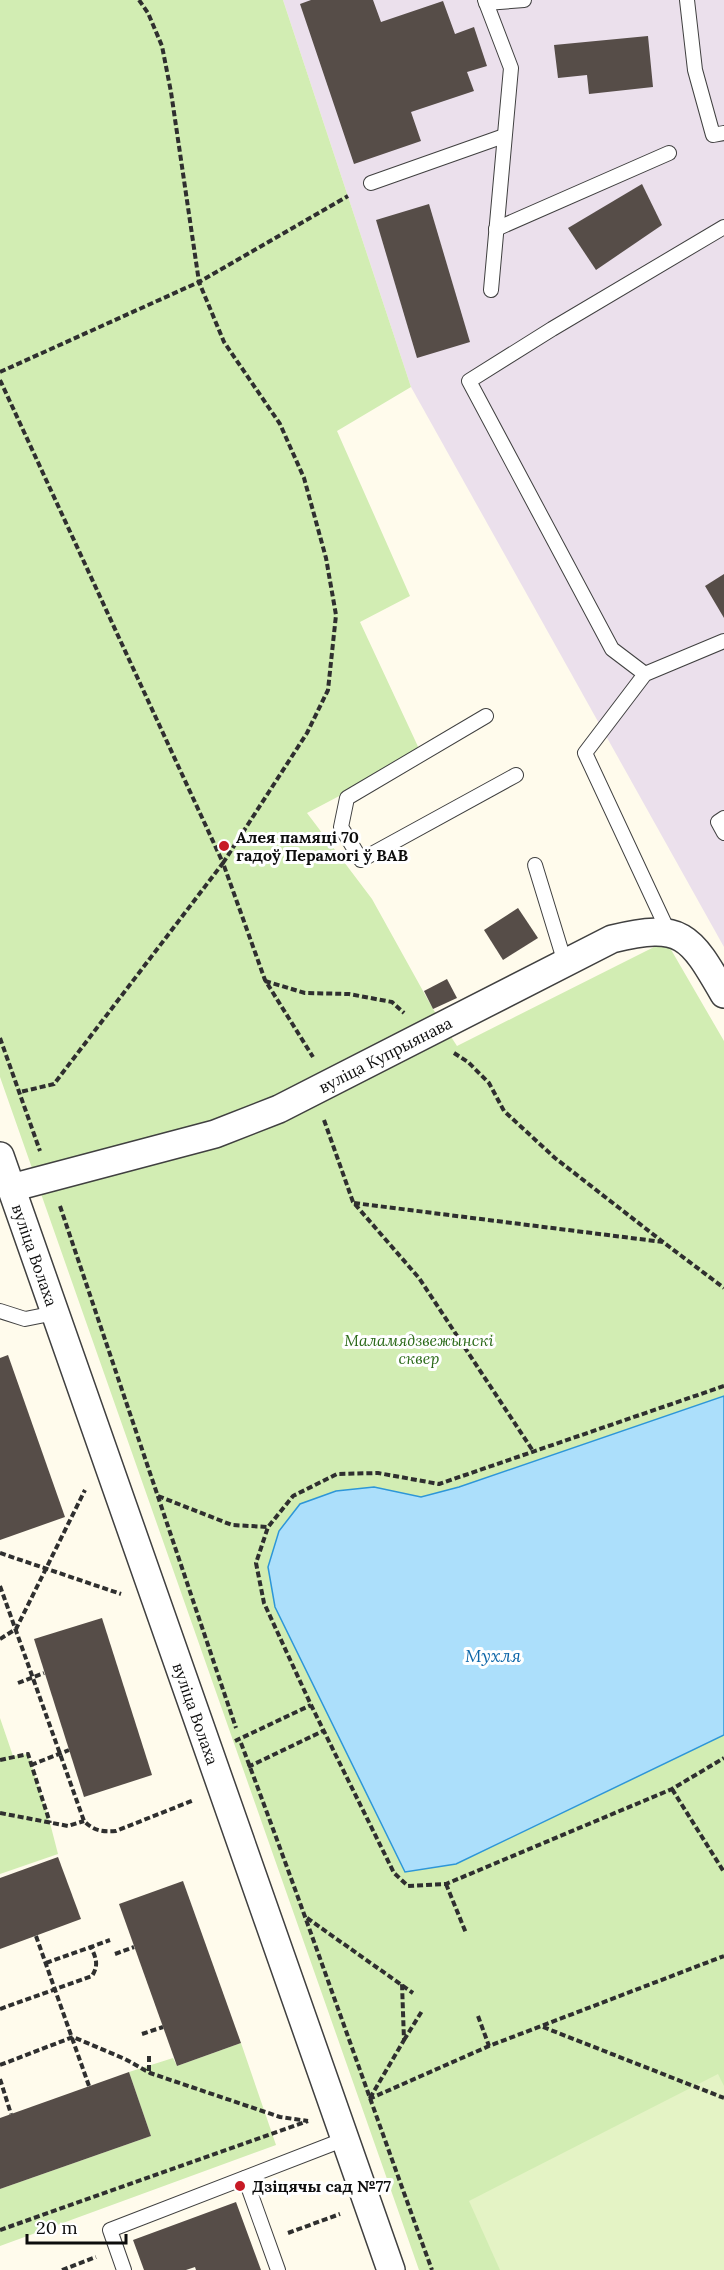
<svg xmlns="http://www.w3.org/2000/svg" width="724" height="2270" font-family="Lora,serif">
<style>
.industrial{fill:#ebe0ec}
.green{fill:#d2edb3}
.pitch{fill:#e4f3c5}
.water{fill:#acdffb;stroke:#2d96d8;stroke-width:1.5}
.building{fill:#564d48}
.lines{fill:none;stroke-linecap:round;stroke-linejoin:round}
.service-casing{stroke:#404040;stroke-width:16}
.minor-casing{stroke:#404040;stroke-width:30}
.path{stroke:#2f2f2f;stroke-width:4;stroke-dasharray:6 3;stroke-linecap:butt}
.service{stroke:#fff;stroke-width:14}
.minor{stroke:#fff;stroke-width:27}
.poi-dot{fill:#c71a25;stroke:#fff;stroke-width:2}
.labels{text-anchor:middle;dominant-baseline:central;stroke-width:6;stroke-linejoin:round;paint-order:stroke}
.poi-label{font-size:16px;font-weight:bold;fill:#0d0d0d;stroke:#fff;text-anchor:start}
.street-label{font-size:16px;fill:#0d0d0d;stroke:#fff}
.park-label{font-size:16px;font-style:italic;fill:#2a6918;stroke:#fff}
.water-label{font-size:18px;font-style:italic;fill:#0c66a8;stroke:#fff}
</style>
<rect width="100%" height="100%" fill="#fffbec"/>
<path class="industrial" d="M283,0H724V947L411,387Z"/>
<g class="green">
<path d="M0,0H283L411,387L337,431L410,596L360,622L421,753L307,813L372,899L433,1009L457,1046L666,941L724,1041V2270H419L0,1077Z"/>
<path d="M0,1718L13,1756L28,1754L50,1823L58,1854L0,1874Z"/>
<path d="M241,2043L276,2145L0,2246V2189L151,2136L129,2072L173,2058L177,2066Z"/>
</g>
<path class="pitch" d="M718,2074L724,2086V2270H500L469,2201Z"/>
<path class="water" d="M724,1396V1735L456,1864L405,1872L275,1607L268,1567L279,1531L300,1504L336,1491L374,1487L421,1497L459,1487Z"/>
<g class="building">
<path d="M311,0H373L381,22L443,1L455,34L474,27L487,66L467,72L474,91L411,112L421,141L354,164L300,4Z"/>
<path d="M648,36L653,87L589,94L587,75L558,78L554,45Z"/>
<path d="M642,184L662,225L596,270L568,228Z"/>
<path d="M429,204L470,342L417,358L376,220Z"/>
<path d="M724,574V618L705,586Z"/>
<path d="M518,908L538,938L503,960L484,930Z"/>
<path d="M447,979L457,998L433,1009L424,991Z"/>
<path d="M8,1355L65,1517L0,1540V1358Z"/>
<path d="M102,1618L152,1775L84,1797L34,1639Z"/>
<path d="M58,1857L81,1919L0,1949V1878Z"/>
<path d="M183,1881L241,2043L177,2066L119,1904Z"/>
<path d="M129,2072L151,2136L0,2189V2118Z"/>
<path d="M236,2202L261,2270H196L195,2267L186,2270H144L133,2240Z"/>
</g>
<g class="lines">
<defs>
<g id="service">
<path d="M485,0L511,68L491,290"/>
<path d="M687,0L695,70L713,135L724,133"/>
<path d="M486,3L524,0"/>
<path d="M371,183L504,136"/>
<path d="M496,229L669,153"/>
<path d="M645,674L612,649L469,381L552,329L724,227"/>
<path d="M486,716L347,798L341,827L361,860L516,775"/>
<path d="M724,818L718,822L724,833"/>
<path d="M535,865L565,963"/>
<path d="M669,933L585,753L645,674L724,641"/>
<path d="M0,1311L25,1319L55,1313"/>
<path d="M245,2178L278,2270"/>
<path d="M124,2270L110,2230L345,2139"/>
</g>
<g id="minor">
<path id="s1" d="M0,1156L391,2270"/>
<path id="s2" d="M11,1188L215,1134L279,1109L612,939C682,922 690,935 724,994"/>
</g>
</defs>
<use href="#service" class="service-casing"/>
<use href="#minor" class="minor-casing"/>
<g class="path">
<path d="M139,0L148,13L162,46L171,92L199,282L224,342L280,424L304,478L326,558L336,615L328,690L307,733L223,863L265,980L313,1057"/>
<path d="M0,372L199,282L348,196"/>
<path d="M0,380L223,863L54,1084L20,1092"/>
<path d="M265,981L305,993L349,994L392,1002L404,1013"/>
<path d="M0,1038L40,1151"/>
<path d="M454,1053L468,1062L489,1083L504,1111L555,1158L663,1242"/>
<path d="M324,1120L353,1202L419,1278L533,1451"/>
<path d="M354,1203L663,1242L724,1288"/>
<path d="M60,1206L236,1728"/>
<path d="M724,1386L439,1484L378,1473L337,1474L293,1496L268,1527L256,1563L264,1603L311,1705L394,1873L408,1886L446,1884L672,1789L724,1758"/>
<path d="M158,1496L232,1525L268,1527"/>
<path d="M0,1553L121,1594"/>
<path d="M0,1586L84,1821C94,1831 102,1832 116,1831L194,1800"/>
<path d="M0,1639L16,1629L85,1490"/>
<path d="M18,1683L44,1673"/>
<path d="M235,1741L311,1705"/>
<path d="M241,1743C307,1918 368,2095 432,2270"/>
<path d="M0,1760L28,1754L50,1823"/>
<path d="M31,1765L69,1750"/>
<path d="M248,1767L323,1731"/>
<path d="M672,1789L724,1872"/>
<path d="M0,1813L68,1826L84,1821"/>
<path d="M446,1884L466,1933"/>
<path d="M307,1918L413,1993"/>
<path d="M36,1936L89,2086"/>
<path d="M115,1954L134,1947"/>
<path d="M46,1963L91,1947"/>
<path d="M0,2009L92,1976C99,1965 96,1958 91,1947L110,1940"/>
<path d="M478,2016L489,2046"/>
<path d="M543,2027L724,2098"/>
<path d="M142,2034L163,2027"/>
<path d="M404,2040L422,2011"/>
<path d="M149,2056V2072"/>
<path d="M0,2065L73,2037L125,2059L150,2073L280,2117L308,2121"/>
<path d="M0,2079L11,2114"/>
<path d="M370,2098L404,2040L402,1984"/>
<path d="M369,2099L489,2046L724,1956"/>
<path d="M0,2230L308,2121"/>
<path d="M288,2233L340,2214"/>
<path d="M62,2270L96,2257"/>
</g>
<use href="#service" class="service"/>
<use href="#minor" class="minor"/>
</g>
<g class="poi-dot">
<circle cx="224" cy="846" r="6"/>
<circle cx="240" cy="2186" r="6"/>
</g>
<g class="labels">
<g class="poi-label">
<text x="236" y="837">Алея памяці 70<tspan x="236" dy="18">гадоў Перамогі ў ВАВ</tspan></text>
<text x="252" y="2186">Дзіцячы сад №77</text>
</g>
<g class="street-label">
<text stroke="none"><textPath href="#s2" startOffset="399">вуліца Купрыянава</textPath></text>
<text stroke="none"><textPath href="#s1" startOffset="105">вуліца Волаха</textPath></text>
<text stroke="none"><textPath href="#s1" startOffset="591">вуліца Волаха</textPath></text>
</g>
<g class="park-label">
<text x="419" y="1340">Маламядзвежынскі<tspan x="419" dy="18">сквер</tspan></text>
</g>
<g class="water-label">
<text x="493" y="1655">Мухля</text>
</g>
</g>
<path d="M27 2234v9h99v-9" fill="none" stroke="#0d0d0d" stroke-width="3"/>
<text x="36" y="2234" font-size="18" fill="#0d0d0d" stroke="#ffffff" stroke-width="4.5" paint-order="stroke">20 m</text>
</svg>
